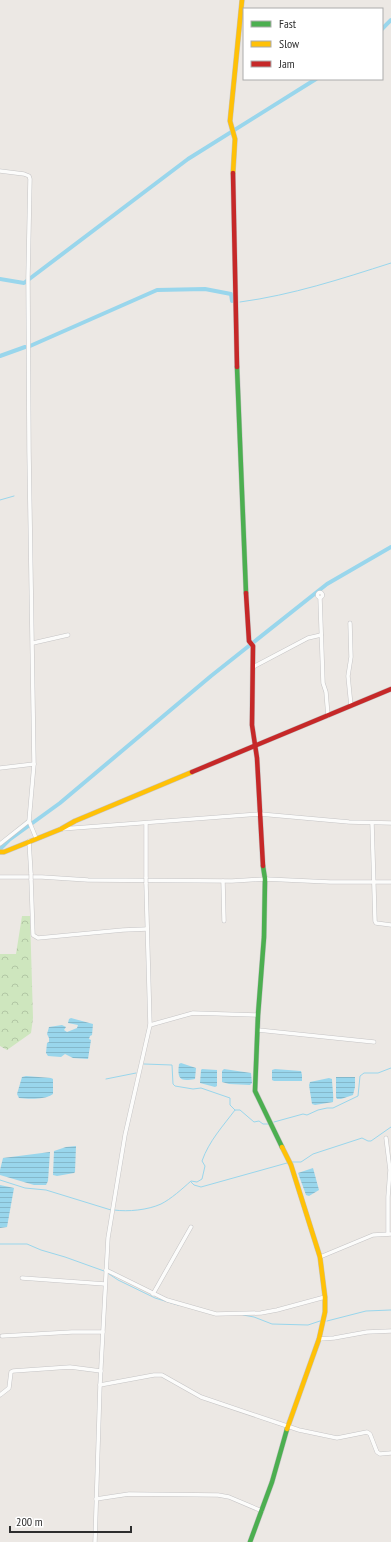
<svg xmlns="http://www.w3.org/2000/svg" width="391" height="1542" font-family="'PT Sans Narrow',sans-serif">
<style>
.forest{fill:url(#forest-crowns)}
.water{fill:url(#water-rules)}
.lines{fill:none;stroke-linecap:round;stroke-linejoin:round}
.stream{stroke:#99d6ec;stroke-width:1}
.canal{stroke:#99d6ec;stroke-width:4}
.street-casing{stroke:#c5c4c5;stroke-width:4.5}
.fast-casing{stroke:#c5c4c5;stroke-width:5.5}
.slow-casing{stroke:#c5c4c5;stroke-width:5.5}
.jam-casing{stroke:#c5c4c5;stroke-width:5.5}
.street{stroke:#fcfcfb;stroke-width:3.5}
.fast{stroke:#4caf50;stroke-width:4.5}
.slow{stroke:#ffc107;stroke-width:4.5}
.jam{stroke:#c62828;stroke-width:4.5}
.street-bridge-casing{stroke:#c5c4c5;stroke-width:4.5;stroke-linecap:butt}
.street-bridge{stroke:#fcfcfb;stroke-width:3.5}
</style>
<defs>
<pattern id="forest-crowns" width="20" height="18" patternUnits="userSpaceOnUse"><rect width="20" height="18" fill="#cee6be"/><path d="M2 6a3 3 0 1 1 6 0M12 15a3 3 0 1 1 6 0" fill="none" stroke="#b1c6a4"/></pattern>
<pattern id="water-rules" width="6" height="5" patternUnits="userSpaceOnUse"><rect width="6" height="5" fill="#99d6ec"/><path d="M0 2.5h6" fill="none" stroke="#84b8cb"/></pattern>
</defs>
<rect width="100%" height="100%" fill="#ece8e4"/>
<path class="forest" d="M22,916H30L33,1018L31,1033L7,1050L0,1046V954H16Z"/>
<g class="water">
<path d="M71,1018L93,1024L92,1035L90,1036L89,1039L91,1040L88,1059L73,1058L65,1054L61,1057L48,1056L46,1053L47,1043L49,1042V1038L47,1034L49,1027L62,1025L66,1027L64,1030L67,1032L77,1028L78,1025L68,1023L69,1019Z"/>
<path d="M181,1063L196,1068L195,1079C180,1082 177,1079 179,1064Z"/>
<path d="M202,1069L217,1070V1086L215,1087L200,1083L201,1070Z"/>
<path d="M224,1069L251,1073L252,1083L250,1085L229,1084L222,1082V1071Z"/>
<path d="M275,1069L301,1071L302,1075V1081H274L272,1080V1070Z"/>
<path d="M26,1076L51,1078L53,1079V1094C45,1100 28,1099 19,1098L17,1094L22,1077Z"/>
<path d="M336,1077H355V1087L353,1095L341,1099H337L336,1097Z"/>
<path d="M329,1078L332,1079C332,1085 334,1097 333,1102L315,1105L312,1104L309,1085L310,1082Z"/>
<path d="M76,1146L75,1172L74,1173L57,1176L53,1175L54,1151L66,1147Z"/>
<path d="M50,1152L48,1181L46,1185H34L0,1175V1170L3,1158Z"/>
<path d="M313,1168L319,1190L309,1196L306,1195L298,1173Z"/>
<path d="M0,1185L14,1188L7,1227L0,1228Z"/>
</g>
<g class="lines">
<g class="stream">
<path d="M240,302C292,295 341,279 391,263"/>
<path d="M0,500L14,496"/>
<path d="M144,1064L172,1065L173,1084L175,1086L193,1089L201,1088L230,1098V1105L235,1110"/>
<path d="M106,1079L136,1073"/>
<path d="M274,1122L303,1114L307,1115L318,1110L327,1108H333L358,1096L360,1076L364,1073H378L391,1068"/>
<path d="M292,1162H301L313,1154L362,1138L368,1141H371L391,1127"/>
<path d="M0,1180L25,1188L46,1190L111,1210"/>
<path d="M191,1182L194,1185L201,1187L287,1163"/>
<path d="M114,1210C128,1212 148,1210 161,1204C171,1199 182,1189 191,1181L197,1182L202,1179L205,1166L202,1161C209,1141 223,1126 235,1110H240L254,1122L259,1121L263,1124H269"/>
<path d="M0,1244H27L41,1250L65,1257L104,1271"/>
<path d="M109,1274L118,1280L155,1298L178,1305"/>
<path d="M243,1315L254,1317L272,1324L308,1325L320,1321"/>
<path d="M327,1321L366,1311L391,1310"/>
</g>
<g class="canal">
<path d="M382,29L391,20"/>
<path d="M0,279L24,283L188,159L316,79"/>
<path d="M30,346L157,290L205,289L231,294L232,301"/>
<path d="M0,356L25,347"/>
<path d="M0,849L9,840L60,803L211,676L327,584L391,547"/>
</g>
<defs>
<g id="street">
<path d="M0,171L24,174L29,176L30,179L28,277L29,451L34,764L29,821L36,838"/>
<circle cx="320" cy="595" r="2.5"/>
<path d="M320,598L323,683L326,692L328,716"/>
<path d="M350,623L351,657L348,676L351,706"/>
<path d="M33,643L68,635"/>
<path d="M253,667L308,638L321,635"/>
<path d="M0,768L34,764"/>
<path d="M372,823L375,921L376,923L391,925"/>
<path d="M146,824V878"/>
<path d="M61,829L260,814L349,822L391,823"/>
<path d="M29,841L31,874"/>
<path d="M0,844L29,821"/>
<path d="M0,877H42L88,880L232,881L265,879L330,882H391"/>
<path d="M31,879L33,935L38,938L123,930L147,929"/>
<path d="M223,881L224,921"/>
<path d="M150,1025L193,1013L258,1015"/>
<path d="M258,1030L374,1042"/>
<path d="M386,1138L390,1170L388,1197V1234"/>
<path d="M320,1257L373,1235L391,1234"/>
<path d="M106,1270L167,1300L216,1314L261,1313L277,1310L325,1297"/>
<path d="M22,1278L105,1284"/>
<path d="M153,1294L191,1227"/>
<path d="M2,1336L72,1332H103"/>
<path d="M319,1339L334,1338L367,1332L391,1331"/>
<path d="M100,1385L154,1375H162L201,1397L299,1430L337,1438L367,1432L370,1434L377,1452L380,1454L391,1453"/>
<path d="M0,1395L9,1388L11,1372L13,1371L70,1367L101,1371"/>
<path d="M96,1499L129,1494L218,1495L229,1497L262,1511"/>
<path d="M95,1542L100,1385L108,1238L125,1135L150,1025L146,883"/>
</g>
<g id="fast">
<path d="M237,367L246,593"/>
<path d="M263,866L265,879L264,937L258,1015L255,1091L282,1147"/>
<path d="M250,1542L272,1482L287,1429"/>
</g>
<g id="slow">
<path d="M233,173L235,139L230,121L242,0"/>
<path d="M0,852H4L61,829L75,821L192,772"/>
<path d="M282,1147L291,1165L320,1257L325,1297V1312L319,1339L287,1429"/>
</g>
<g id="jam">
<path d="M233,173L237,367"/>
<path d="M246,593L249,641L253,646L252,725L257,758L263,866"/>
<path d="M192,772L391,689"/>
</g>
</defs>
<use href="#street" class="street-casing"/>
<use href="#fast" class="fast-casing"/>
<use href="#slow" class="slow-casing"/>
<use href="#jam" class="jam-casing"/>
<use href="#street" class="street"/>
<use href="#fast" class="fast"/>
<use href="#slow" class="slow"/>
<use href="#jam" class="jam"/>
<defs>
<g id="street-bridge">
<path d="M31,874V879"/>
<path d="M146,878V883"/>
</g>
</defs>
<use href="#street-bridge" class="street-bridge-casing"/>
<use href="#street-bridge" class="street-bridge"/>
</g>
<rect x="243" y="8" width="140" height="72" fill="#ffffff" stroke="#ababab"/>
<rect x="251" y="21" width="20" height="6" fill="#4caf50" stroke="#ababab"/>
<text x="279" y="28" font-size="12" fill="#2e2e2e">Fast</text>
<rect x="251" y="41" width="20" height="6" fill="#ffc107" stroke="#ababab"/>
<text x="279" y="48" font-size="12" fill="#2e2e2e">Slow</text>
<rect x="251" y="61" width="20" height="6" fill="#c62828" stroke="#ababab"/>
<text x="279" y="68" font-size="12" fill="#2e2e2e">Jam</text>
<path d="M10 1526v6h121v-6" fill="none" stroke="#2e2e2e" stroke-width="2"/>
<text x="16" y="1526" font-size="12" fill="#2e2e2e" stroke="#ffffff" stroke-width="3" paint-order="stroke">200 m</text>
</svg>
